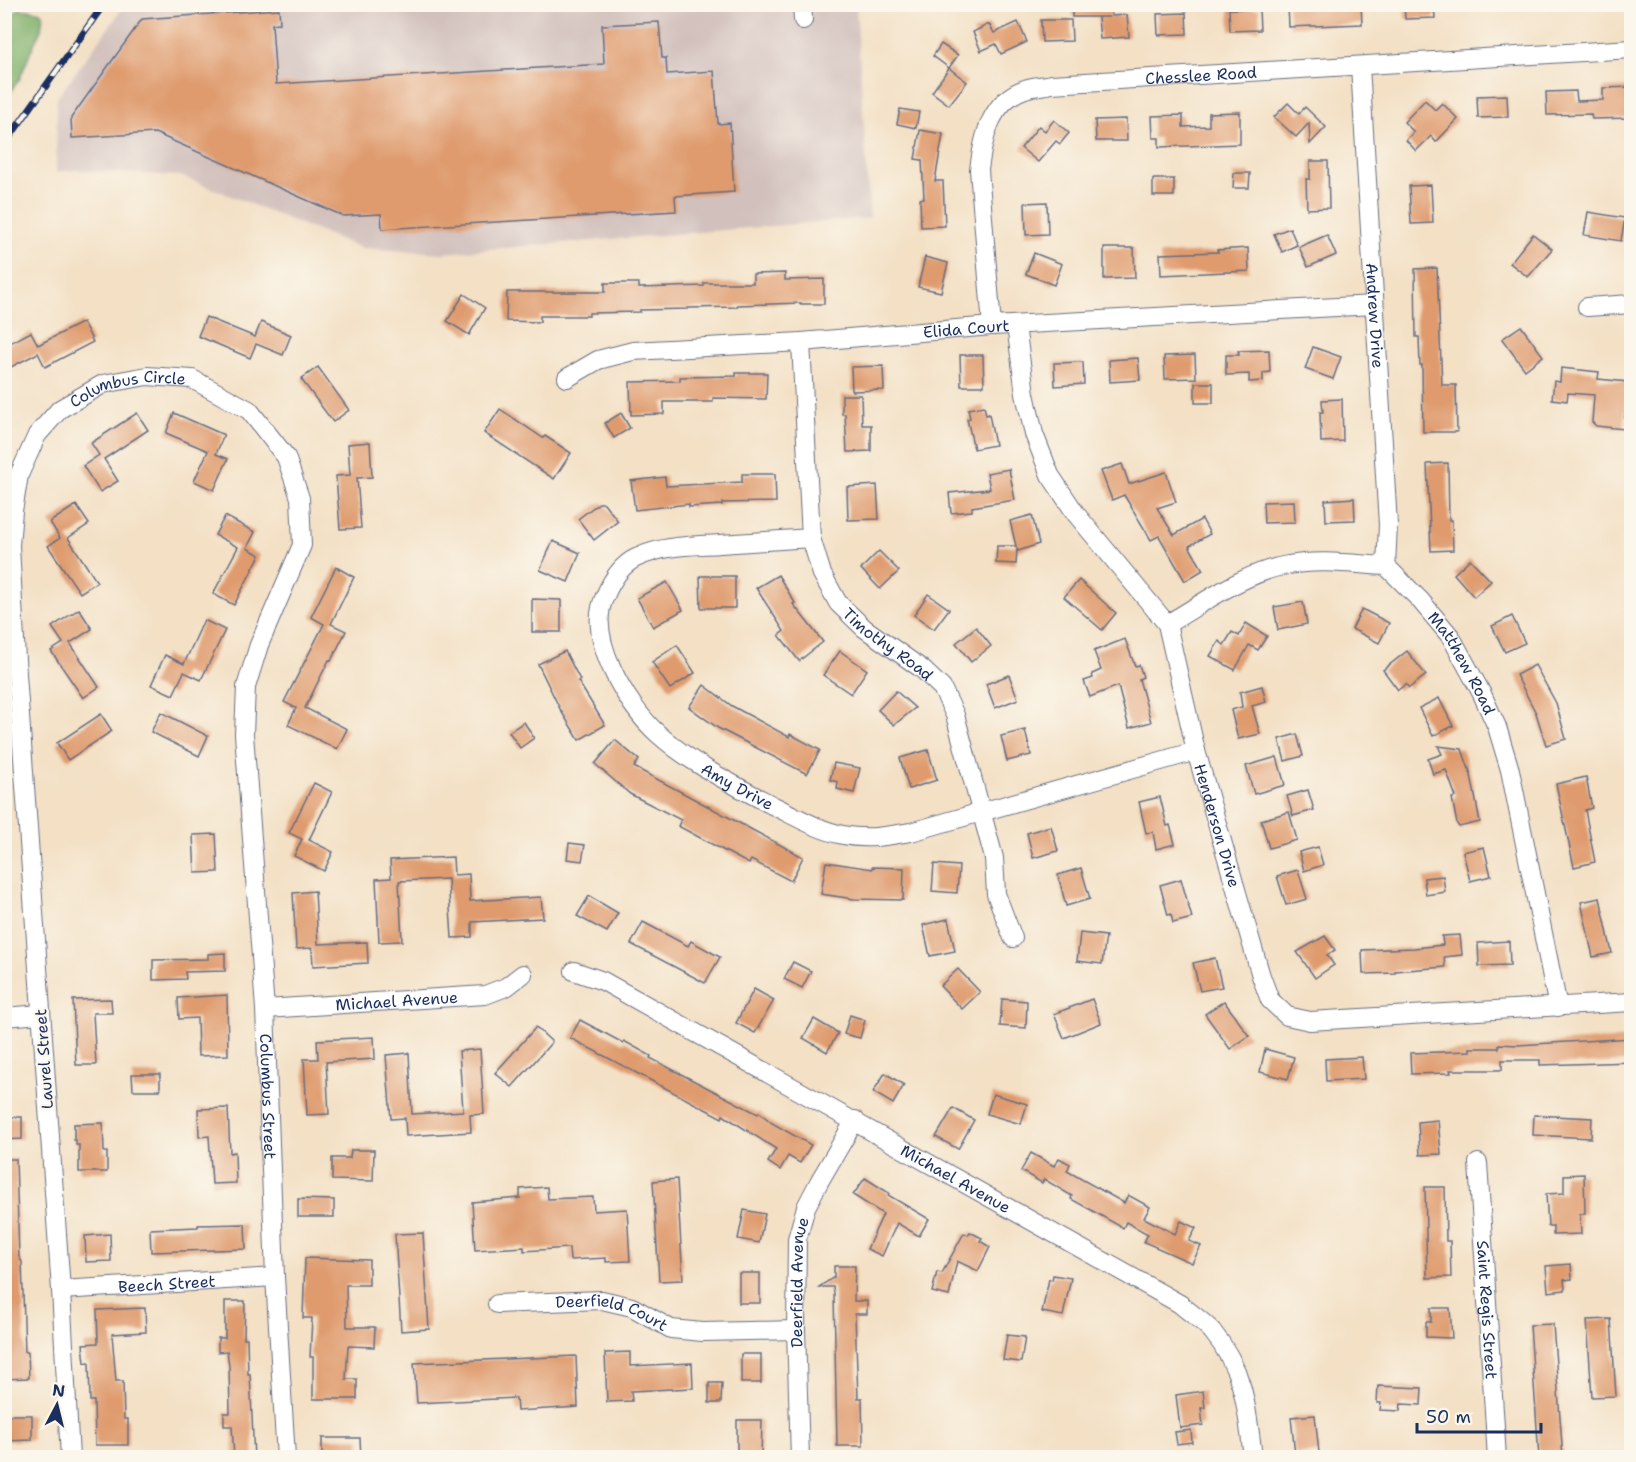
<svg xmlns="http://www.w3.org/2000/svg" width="1636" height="1462" font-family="'Shantell Sans',sans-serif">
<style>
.industrial{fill:#d1c0bc}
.forest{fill:#80b06a;stroke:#4e7064;stroke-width:1.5}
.building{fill:#df9b6e}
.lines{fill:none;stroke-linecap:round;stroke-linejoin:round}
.minor-casing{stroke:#676d82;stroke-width:20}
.minor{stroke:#fff;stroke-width:18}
.rail-casing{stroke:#1b2f5e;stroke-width:7}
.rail{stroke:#fbf7ec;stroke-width:4.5;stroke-dasharray:14;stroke-linecap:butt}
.labels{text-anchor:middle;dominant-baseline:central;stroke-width:4.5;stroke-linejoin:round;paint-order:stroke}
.street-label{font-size:16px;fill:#1b2f5e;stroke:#fbf7ec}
</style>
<rect width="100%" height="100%" fill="#fbf7ec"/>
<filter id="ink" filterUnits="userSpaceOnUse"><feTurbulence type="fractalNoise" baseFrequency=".0167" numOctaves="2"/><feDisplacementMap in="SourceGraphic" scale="12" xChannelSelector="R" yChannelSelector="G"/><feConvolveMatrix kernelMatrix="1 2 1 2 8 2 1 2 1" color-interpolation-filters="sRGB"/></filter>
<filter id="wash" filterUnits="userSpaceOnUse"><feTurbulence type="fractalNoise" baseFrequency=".008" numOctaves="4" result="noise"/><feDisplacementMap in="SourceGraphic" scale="24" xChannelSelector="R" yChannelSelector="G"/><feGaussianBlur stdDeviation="1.35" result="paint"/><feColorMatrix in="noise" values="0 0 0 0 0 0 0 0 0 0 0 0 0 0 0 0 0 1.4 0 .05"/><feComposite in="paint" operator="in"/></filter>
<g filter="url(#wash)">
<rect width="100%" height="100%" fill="#f3e0c5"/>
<path class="industrial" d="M125,5H856L870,218L442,253L361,248L181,176L76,170L56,172L57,98Z"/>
<path class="forest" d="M20,9L38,11L43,14L41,30L33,46L20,78L5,100V19Z"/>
<g id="blocks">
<g class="building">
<path d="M1072,4H1111V16L1127,15L1129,37L1100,39L1098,17H1109H1072Z"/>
<path d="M1361,4L1362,24L1289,27L1288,6Z"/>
<path d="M1404,4H1434L1435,18L1405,19Z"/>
<path d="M279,9L280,23L272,24L276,84L604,64L602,25L659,22L662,58H666L667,74L714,71L718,124L730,123L734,192L675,196L676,211L382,229L381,214L343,216L155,133L72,138L71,118L142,19Z"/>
<path d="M1229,9H1259L1260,30L1230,31Z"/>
<path d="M1186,13L1187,34L1158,35L1157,14Z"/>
<path d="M1041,20H1071L1072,41L1042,42Z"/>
<path d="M1018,22L1027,42L1001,54L996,44L981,51L973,32L989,24L994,33Z"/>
<path d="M941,44L958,55L949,68L933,56Z"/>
<path d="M949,68L967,82L949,105L932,92Z"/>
<path d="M1632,87V118L1592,119L1591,114L1547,115L1546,92L1576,91L1577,101L1603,100V88Z"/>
<path d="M1507,95L1508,117L1478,118L1477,96Z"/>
<path d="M1425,100L1435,110L1442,103L1458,119L1436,142L1431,136L1416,151L1406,140L1414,132L1404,122Z"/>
<path d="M1288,103L1299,114L1305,107L1326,127L1310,144L1309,123L1296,137L1274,117Z"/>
<path d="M900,109L919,112L916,128L897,124Z"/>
<path d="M1240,112V144L1159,147V138H1153L1152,116L1183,115V127L1209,126V113Z"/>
<path d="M1126,119L1127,141H1096L1095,120Z"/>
<path d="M1054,120L1069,133L1060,144L1056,141L1038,162L1021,148L1039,126L1045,131Z"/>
<path d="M920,130L943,134L935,181H943L945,226L921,227L920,199L924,198L922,160L915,159Z"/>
<path d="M1310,161H1328L1329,208L1307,209L1306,179H1310Z"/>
<path d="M1234,173H1250L1249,188H1233Z"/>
<rect x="1153" y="179" width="21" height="17"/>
<path d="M1431,185L1433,223L1411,224L1409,186Z"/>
<path d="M1047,202L1048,234L1026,235L1025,203Z"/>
<path d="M1588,212L1625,218L1621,241L1584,235Z"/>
<path d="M1290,228L1297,245L1282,252L1274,234Z"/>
<path d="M1533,234L1552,249L1528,277L1510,263Z"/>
<path d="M1327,235L1336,255L1308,267L1299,247Z"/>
<path d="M1104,248H1134L1135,278L1104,279Z"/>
<path d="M1248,248L1249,271L1161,275L1160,254L1218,252L1217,250Z"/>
<path d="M1034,253L1062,264L1054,285L1026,274Z"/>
<path d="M925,257L948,263L941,292L918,287Z"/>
<path d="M1437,268L1442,385H1456L1457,432H1423L1422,365H1420L1419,337H1416L1415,269Z"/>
<path d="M785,273V280L824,279V304H801V303L737,305V307L688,308V309L640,310V312L589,313V316H540V322L506,321L507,292H605V283H639V288L704,286V283H753V274Z"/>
<path d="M464,294L485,308L469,335L447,321Z"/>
<path d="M206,317L255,337L261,322L291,335L283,355L256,344L250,358L198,336Z"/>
<path d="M83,322L93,342L45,367L38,353L11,367L4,355V346L31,332L38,345Z"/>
<path d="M1521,326L1543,356L1525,370L1502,339Z"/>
<path d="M1313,347L1341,357L1333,379L1305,369Z"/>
<path d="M1269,350L1270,372L1263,373V381L1249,382V374L1226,375V355H1239L1238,351Z"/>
<path d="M960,355H983L984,386H961Z"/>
<path d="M1195,355L1196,378L1165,379L1164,356Z"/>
<path d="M1138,358L1140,380L1110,382L1109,360Z"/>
<path d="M1083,362L1084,384L1055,386L1054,363Z"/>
<path d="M883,366L884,390L852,391L851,367Z"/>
<path d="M318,367L349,410L333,422L301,379Z"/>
<path d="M1561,368L1599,372L1598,379L1628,382L1624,429L1596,426L1592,422L1594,395L1568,393L1567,401L1552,399L1554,381L1560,382Z"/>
<path d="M736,373H767L766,399L713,398V402H664V414L631,415L630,382L680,381V377L736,376Z"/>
<rect x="1195" y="383" width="18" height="20"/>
<path d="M842,395H861L862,425H871V451L847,452L845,414H842Z"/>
<path d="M1342,399L1343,441L1321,442L1320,412H1323L1322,400Z"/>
<path d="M984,406L986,415L989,414L995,445L974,449L967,419L970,418L968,409Z"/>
<path d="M500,409L543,438L545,436L571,453L554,479L484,433Z"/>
<path d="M137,413L148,430L104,459L118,481L100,492L83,466L99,455L91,443Z"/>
<path d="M174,413L224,435L216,454L228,459L214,490L194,481L208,451L166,433Z"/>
<path d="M621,413L630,428L614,438L605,423Z"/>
<path d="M370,442L372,477L357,478L361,528L340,529L336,476L350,475L348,444Z"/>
<path d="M1448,463L1449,520H1452L1453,550L1431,551L1427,464Z"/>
<path d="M1122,464L1129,484L1166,472L1176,502L1157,508L1174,535L1202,519L1210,534L1189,546L1203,570L1185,581L1159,536L1151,540L1124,495L1112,500L1101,471Z"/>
<path d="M1009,469L1015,500L972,507V511L951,513L949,493L990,489L987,473Z"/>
<path d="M742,474H775L776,502L722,503V505L689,507V504L635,510L631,481L665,477L666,486L742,482Z"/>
<path d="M877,485L879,519L848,520L847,487Z"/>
<path d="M1354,498L1355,520L1326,521L1325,500Z"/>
<path d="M1294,501L1295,522L1264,523L1263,502Z"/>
<path d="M599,503H604L618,521L594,540L578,519Z"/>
<path d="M76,505L89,524L68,538L97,582L80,593L48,546L60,538L50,522Z"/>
<path d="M1032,515L1039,544L1018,551L1017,549L1016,564L996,563L997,546H1016L1010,521Z"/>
<path d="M225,516L255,532L247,548L260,555L234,605L213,594L238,547L215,535Z"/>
<path d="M553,541L580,553L568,582L540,570Z"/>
<path d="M879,551L899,571L880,589L861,569Z"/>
<path d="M1470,559L1491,581L1474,597L1454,574Z"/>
<path d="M336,567L354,577L331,624L346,631L331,661L329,660L305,708L347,729L337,749L288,725L296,708L284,702L324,624L311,617Z"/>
<path d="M778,575L795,603L793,604L823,642L799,661L779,635L784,631L756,588Z"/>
<path d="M700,576H735V608H701Z"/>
<path d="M1079,580L1116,613L1102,630L1064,597Z"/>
<path d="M667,582L683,610L653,627L637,598Z"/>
<path d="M928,594L949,609L934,629L914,615Z"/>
<path d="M532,599L561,600V632H532Z"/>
<path d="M1303,602L1307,624L1278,630L1274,607Z"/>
<path d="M79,609L92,629L70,643L99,687L83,698L51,651L63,643L52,627Z"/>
<path d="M1362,609L1389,623L1379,643L1352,629Z"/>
<path d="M1512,616L1525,643L1505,652L1492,626Z"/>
<path d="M204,620L225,630L201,680L184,672L173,695L151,685L165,655L184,664Z"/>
<path d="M1246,623L1267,636L1258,650L1249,645L1235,670L1210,656L1219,641L1224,645L1232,632L1239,636Z"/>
<path d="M976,627L991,646L971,662L956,643Z"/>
<path d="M1125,639L1135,666L1139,665L1143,677L1139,679L1151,722L1129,728L1118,686L1090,697L1084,681L1093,678L1092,674L1101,670L1094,651Z"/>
<path d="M677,645L695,673L670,689L652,662Z"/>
<path d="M565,651L580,680L578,681L605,725L579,740L561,711L538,664Z"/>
<path d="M840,651L867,670L851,694L823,675Z"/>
<path d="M1407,651L1426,675L1409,688L1406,684L1398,690L1383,670Z"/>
<path d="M1535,665L1556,703L1566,739L1546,745L1536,713L1516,675Z"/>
<path d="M1009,675L1018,699L995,708L986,684Z"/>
<path d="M704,685L732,706L789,737L790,734L820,750L807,774L718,728L689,707Z"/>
<path d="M1262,686L1266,702L1252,706L1260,734L1238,739L1231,710L1242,707L1240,692Z"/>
<path d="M896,691L915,708L894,725L878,710Z"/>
<path d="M1439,698L1453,726L1433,736L1419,708Z"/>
<path d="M161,712L208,736L199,756L151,732Z"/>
<path d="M101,714L112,731L68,760L57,743Z"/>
<path d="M524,722L534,738L520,748L509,732Z"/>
<path d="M1025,730L1031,755L1007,761L1001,736Z"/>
<path d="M1297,734L1303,756L1285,761L1279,739Z"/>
<path d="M615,740L639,760L634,767L803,857L791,881L751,860L749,864L721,849L678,826L681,820L630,794L595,764Z"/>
<path d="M1438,746L1462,749L1471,775L1480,822L1459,827L1457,824L1452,798L1456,797L1446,770L1433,774L1428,759L1442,754Z"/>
<path d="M928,750L937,780L909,789L900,758Z"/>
<path d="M1277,757L1285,785L1254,794L1246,766Z"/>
<path d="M834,763L860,768L854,793L837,789L838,782L830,780Z"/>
<path d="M1586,777L1592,808L1585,810L1595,862L1574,867L1556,784Z"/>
<path d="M314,783L332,792L309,840L333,852L324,871L294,856L302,839L289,833Z"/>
<path d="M1308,790L1314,810L1293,816L1287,796Z"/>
<path d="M1160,797L1167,826L1170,825L1175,844L1156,849L1153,832L1146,833L1139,802Z"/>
<path d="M1289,812L1297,840L1269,848L1261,820Z"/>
<path d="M1051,826L1058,851L1033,858L1027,833Z"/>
<path d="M216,834L218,872L195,873L193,835Z"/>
<path d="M569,843L585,845L582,861L567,859Z"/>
<path d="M1318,847L1323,865L1304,871L1299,852Z"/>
<path d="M1484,847L1491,876L1470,881L1463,852Z"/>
<path d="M453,857L454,875L469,874L470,901L541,897L543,918L472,922V937L452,938L448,879L399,881L402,941L379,942L376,879L391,878L390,860Z"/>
<path d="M826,862L872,869V867L904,868L903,900L854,899L821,894Z"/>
<path d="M934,864L959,866L957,893L932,891Z"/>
<path d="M1081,868L1090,899L1066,906L1058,875Z"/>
<path d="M1298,870L1307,899L1286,905L1277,876Z"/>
<path d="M1443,876L1445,892L1426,895L1424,878Z"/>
<path d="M1181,879L1192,918L1173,923L1171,914L1168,915L1160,885Z"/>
<path d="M315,891L318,944L367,942L368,963L313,966L312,948L296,949L293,893Z"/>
<path d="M589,896L618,913L607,932L577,916Z"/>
<path d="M1600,898L1612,953L1593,957L1581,902Z"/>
<path d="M948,919L955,951L930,956L923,925Z"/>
<path d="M643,922L688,946L691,941L720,957L705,983L631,944Z"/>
<path d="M1080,933L1106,936L1102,964L1077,961Z"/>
<path d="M1460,935L1462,955L1444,957L1445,967L1395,971V973L1363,974L1362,950L1414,948L1443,945L1442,936Z"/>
<path d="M1325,936L1335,950L1327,955L1334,965L1315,978L1297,952Z"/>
<path d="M1509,941L1510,965L1479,966L1478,943Z"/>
<path d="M225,953V971L185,972L186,979L153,980V960L208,959V954Z"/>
<path d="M1215,958L1222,987L1200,991L1193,963Z"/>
<path d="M793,962L811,971L802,988L784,979Z"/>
<path d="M958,969L980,992L962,1009L940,986Z"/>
<path d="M754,989L774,1000L755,1033L736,1023Z"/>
<path d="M227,995L228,1055L198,1056L197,1018L179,1019L178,998Z"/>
<path d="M111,999L112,1013H93L96,1065H76L73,1000Z"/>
<path d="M1002,999L1027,1001L1026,1028L1000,1026Z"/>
<path d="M1092,999L1101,1023L1064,1038L1054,1014Z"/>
<path d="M1224,1001L1249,1036L1230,1049L1205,1014Z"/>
<path d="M850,1015L865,1020L860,1038L844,1034Z"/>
<path d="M814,1019L838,1033L827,1052L803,1038Z"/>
<path d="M580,1020L623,1043L624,1041L651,1056L650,1058L758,1114L759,1112L772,1123L811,1145L800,1163L788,1156L780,1170L768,1162L776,1149L723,1115L722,1118L570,1038Z"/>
<path d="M536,1027L552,1042L512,1087L495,1073Z"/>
<path d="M374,1037L375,1059L326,1062L329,1114L307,1115L304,1059H318L317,1040Z"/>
<path d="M1632,1038V1062L1540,1065V1060H1502V1070H1450L1451,1073L1411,1074L1410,1053L1470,1051V1048H1499V1044L1518,1045Z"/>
<path d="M480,1049L484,1114L470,1115L471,1132L406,1136L405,1118L391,1119L386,1055L409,1053L412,1114L463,1111L459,1051Z"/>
<path d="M1265,1049L1294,1057L1288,1079L1260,1072Z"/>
<path d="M1362,1057L1364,1079L1326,1081L1325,1059Z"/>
<path d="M885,1073L904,1085L893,1104L873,1092Z"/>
<path d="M132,1074H160V1090H133Z"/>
<path d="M993,1094L1027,1104L1021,1124L987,1114Z"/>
<path d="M228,1108L230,1153L235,1152L236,1183L212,1184L209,1136L199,1137L198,1109Z"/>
<path d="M953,1108L974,1120L958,1149L936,1137Z"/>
<path d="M1534,1115L1592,1118L1591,1138L1533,1135Z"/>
<path d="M4,1117H22V1139L4,1140Z"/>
<path d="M1438,1120L1441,1154L1420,1155L1418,1122Z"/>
<path d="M103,1123L104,1152H107V1172H79V1145H76V1140H74V1124Z"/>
<path d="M351,1150H374L373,1181L332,1180V1158H350Z"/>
<path d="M1031,1153L1054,1166L1059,1158L1070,1164L1067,1171L1124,1203L1128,1195L1150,1207L1144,1218L1175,1234L1181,1221L1196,1228L1189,1241L1201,1246L1192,1263L1144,1242L1148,1234L1126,1222L1123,1228L1071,1199L1072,1196L1044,1179L1042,1183L1021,1171Z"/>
<path d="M4,1159H16L19,1257L22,1262L25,1352H28L29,1378L4,1379Z"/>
<path d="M1584,1174L1585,1214H1580L1581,1234L1553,1235V1226H1548L1546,1194L1564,1193V1175Z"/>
<path d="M865,1178L889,1193L888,1195L929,1219L919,1236L897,1223L882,1256L867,1249L883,1214L853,1195Z"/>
<path d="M677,1179L683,1280L659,1281L653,1181Z"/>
<path d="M547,1187L548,1199L593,1197L594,1211L627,1209L630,1261L606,1262V1258L570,1260L569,1248L524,1251V1247L475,1250L472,1202L520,1198V1189Z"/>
<path d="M1425,1187H1445L1446,1241H1450L1451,1277L1427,1278Z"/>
<path d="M298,1199L334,1200V1217H298Z"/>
<path d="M744,1210L765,1214L759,1243L738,1239Z"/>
<path d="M245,1224L246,1249L151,1252L150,1229L198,1227V1225Z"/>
<path d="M970,1232L982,1238L980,1241L990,1247L978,1271L957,1261L949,1296L932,1292L937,1272L942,1273L964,1233L968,1235Z"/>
<path d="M423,1233L429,1329L401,1331L395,1234Z"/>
<path d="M110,1234L111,1261L86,1262L85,1236Z"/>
<path d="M305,1258L369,1260V1285H346L347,1327H375L374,1347L348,1346L346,1379H357V1399H313V1357H310L312,1318H303Z"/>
<path d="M1571,1264L1572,1279L1564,1280L1565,1290L1548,1292L1546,1266Z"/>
<path d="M834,1266H855L854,1301H867V1314H855L858,1398H862L863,1446H837L834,1294L833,1287H819L834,1277Z"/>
<rect x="739" y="1273" width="21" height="30"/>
<path d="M1053,1275L1071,1278L1063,1316L1042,1312L1049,1279L1052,1280Z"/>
<path d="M225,1301H245L244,1338H247L248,1374H250L254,1458H234L232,1426H224V1413H230L229,1366L227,1351L218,1352V1338H225Z"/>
<path d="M145,1308L146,1332L112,1334L116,1381H123L124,1419H128V1445H95L94,1401H90L89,1362L85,1363L83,1344L98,1343L97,1310Z"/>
<path d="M1431,1308H1450L1452,1338L1426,1337V1322H1431Z"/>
<path d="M1611,1319L1616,1396L1592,1397L1587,1320Z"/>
<path d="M1553,1324L1563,1458H1539L1530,1325Z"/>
<path d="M1007,1335L1025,1337L1021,1362L1003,1360Z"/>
<path d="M630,1352V1366L692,1363L693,1388L631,1391L632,1401L607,1402L605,1353Z"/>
<rect x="741" y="1354" width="20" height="29"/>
<path d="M576,1356L578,1407L517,1411L516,1398L417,1403L414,1363Z"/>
<path d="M709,1383H722L721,1403H709Z"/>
<path d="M1378,1386L1422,1388L1421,1405L1401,1404L1400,1411L1380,1410L1381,1403H1377Z"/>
<path d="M1203,1391L1205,1408H1201L1203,1425L1180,1428L1176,1395Z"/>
<path d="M4,1415H32V1440L4,1441Z"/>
<path d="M1315,1415L1319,1453L1295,1455L1291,1417Z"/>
<path d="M737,1420H762L761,1458H737Z"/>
<path d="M1191,1430L1192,1442L1177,1444L1175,1432Z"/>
<path d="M322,1438H360L361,1458H322Z"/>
</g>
</g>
</g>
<g filter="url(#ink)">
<use href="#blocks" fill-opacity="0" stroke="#676d82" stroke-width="1.5"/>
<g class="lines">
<defs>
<g id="minor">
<path d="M802,4L803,20"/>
<path id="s1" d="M1360,66L1388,525L1386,566"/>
<path d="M1587,307L1632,304"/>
<path id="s2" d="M1016,325L1025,394L1034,434L1050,475L1076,514L1167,624L1196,751L1261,976L1270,1000L1287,1016L1310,1021L1632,1002"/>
<path id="s3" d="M992,326L979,170C983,138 990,101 1025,89C1033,86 1043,86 1052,84L1632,49"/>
<path id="s4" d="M801,342L811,538L822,574L838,603L864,628L922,669L942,688L955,715L994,858L996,894L1013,938"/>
<path id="s5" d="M567,378L598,360L633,351L801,342L992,326L1374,305"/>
<path id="s6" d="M811,538C781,540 750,542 720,544C691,546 663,545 636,558C621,565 611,582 605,596C585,636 627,706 657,733C690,763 732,784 772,805C795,816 818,830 843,835C866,840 888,836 911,832L1196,751"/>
<path id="s7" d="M1167,624C1204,603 1245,572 1288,565C1320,559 1353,564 1386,566L1420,600L1451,637L1482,694L1497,727L1510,770L1558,1007"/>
<path id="s8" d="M574,971L603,981L1180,1304C1190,1313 1203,1321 1212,1331C1245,1371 1247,1409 1253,1458"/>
<path id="s9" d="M265,1009L485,995L506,987L523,974"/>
<path d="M4,1017L41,1014"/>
<path id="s10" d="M1478,1163L1497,1458"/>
<path id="s11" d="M61,1290L275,1277"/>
<path id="s12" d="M497,1304L602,1300L632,1307L671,1329L703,1332L796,1330"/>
<path id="s13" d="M70,1458L61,1290L16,660L10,545L13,511L19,475L37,435L60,409L103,384L147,376L192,379L249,410L286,457L300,498L302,545L259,645L246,687L244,734L265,1009L275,1277L286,1458"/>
<path id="s14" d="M800,1458L796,1330L797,1239L806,1207L819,1182L855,1120"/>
</g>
</defs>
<use href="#minor" class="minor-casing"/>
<use href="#minor" class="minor"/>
<defs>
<path id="rail" d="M4,145L104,4"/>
</defs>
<use href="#rail" class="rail-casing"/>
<use href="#rail" class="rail"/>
</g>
</g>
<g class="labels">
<g class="street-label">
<text stroke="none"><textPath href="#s3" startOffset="432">Chesslee Road</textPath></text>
<text stroke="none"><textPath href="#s1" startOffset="250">Andrew Drive</textPath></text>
<text stroke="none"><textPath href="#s5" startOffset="406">Elida Court</textPath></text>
<text stroke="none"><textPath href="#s13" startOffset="1137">Columbus Circle</textPath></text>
<text stroke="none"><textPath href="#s4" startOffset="332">Timothy Road</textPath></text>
<text stroke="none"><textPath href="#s7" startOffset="358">Matthew Road</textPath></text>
<text stroke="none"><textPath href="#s6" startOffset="478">Amy Drive</textPath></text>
<text stroke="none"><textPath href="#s2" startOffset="552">Henderson Drive</textPath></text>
<text stroke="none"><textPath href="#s9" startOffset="132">Michael Avenue</textPath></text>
<text transform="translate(44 1059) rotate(-94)">Laurel Street</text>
<text stroke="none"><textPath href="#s13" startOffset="1982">Columbus Street</textPath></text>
<text stroke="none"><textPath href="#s8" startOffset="435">Michael Avenue</textPath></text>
<text stroke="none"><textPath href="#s14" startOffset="176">Deerfield Avenue</textPath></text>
<text stroke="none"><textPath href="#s11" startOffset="106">Beech Street</textPath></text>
<text stroke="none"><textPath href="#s10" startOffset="147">Saint Regis Street</textPath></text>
<text stroke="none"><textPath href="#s12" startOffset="117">Deerfield Court</textPath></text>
</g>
</g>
<rect width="1636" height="1462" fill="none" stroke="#fbf7ec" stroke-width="24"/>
<g transform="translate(57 1405) rotate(7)" stroke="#fbf7ec" stroke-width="4.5" paint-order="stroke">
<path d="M0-4.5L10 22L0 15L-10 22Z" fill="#1b2f5e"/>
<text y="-9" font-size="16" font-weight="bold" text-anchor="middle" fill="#1b2f5e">N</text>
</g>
<path d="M1417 1423v9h124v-9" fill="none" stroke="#1b2f5e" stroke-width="3"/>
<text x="1426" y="1423" font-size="18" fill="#1b2f5e" stroke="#fbf7ec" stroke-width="4.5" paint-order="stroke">50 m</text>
</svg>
